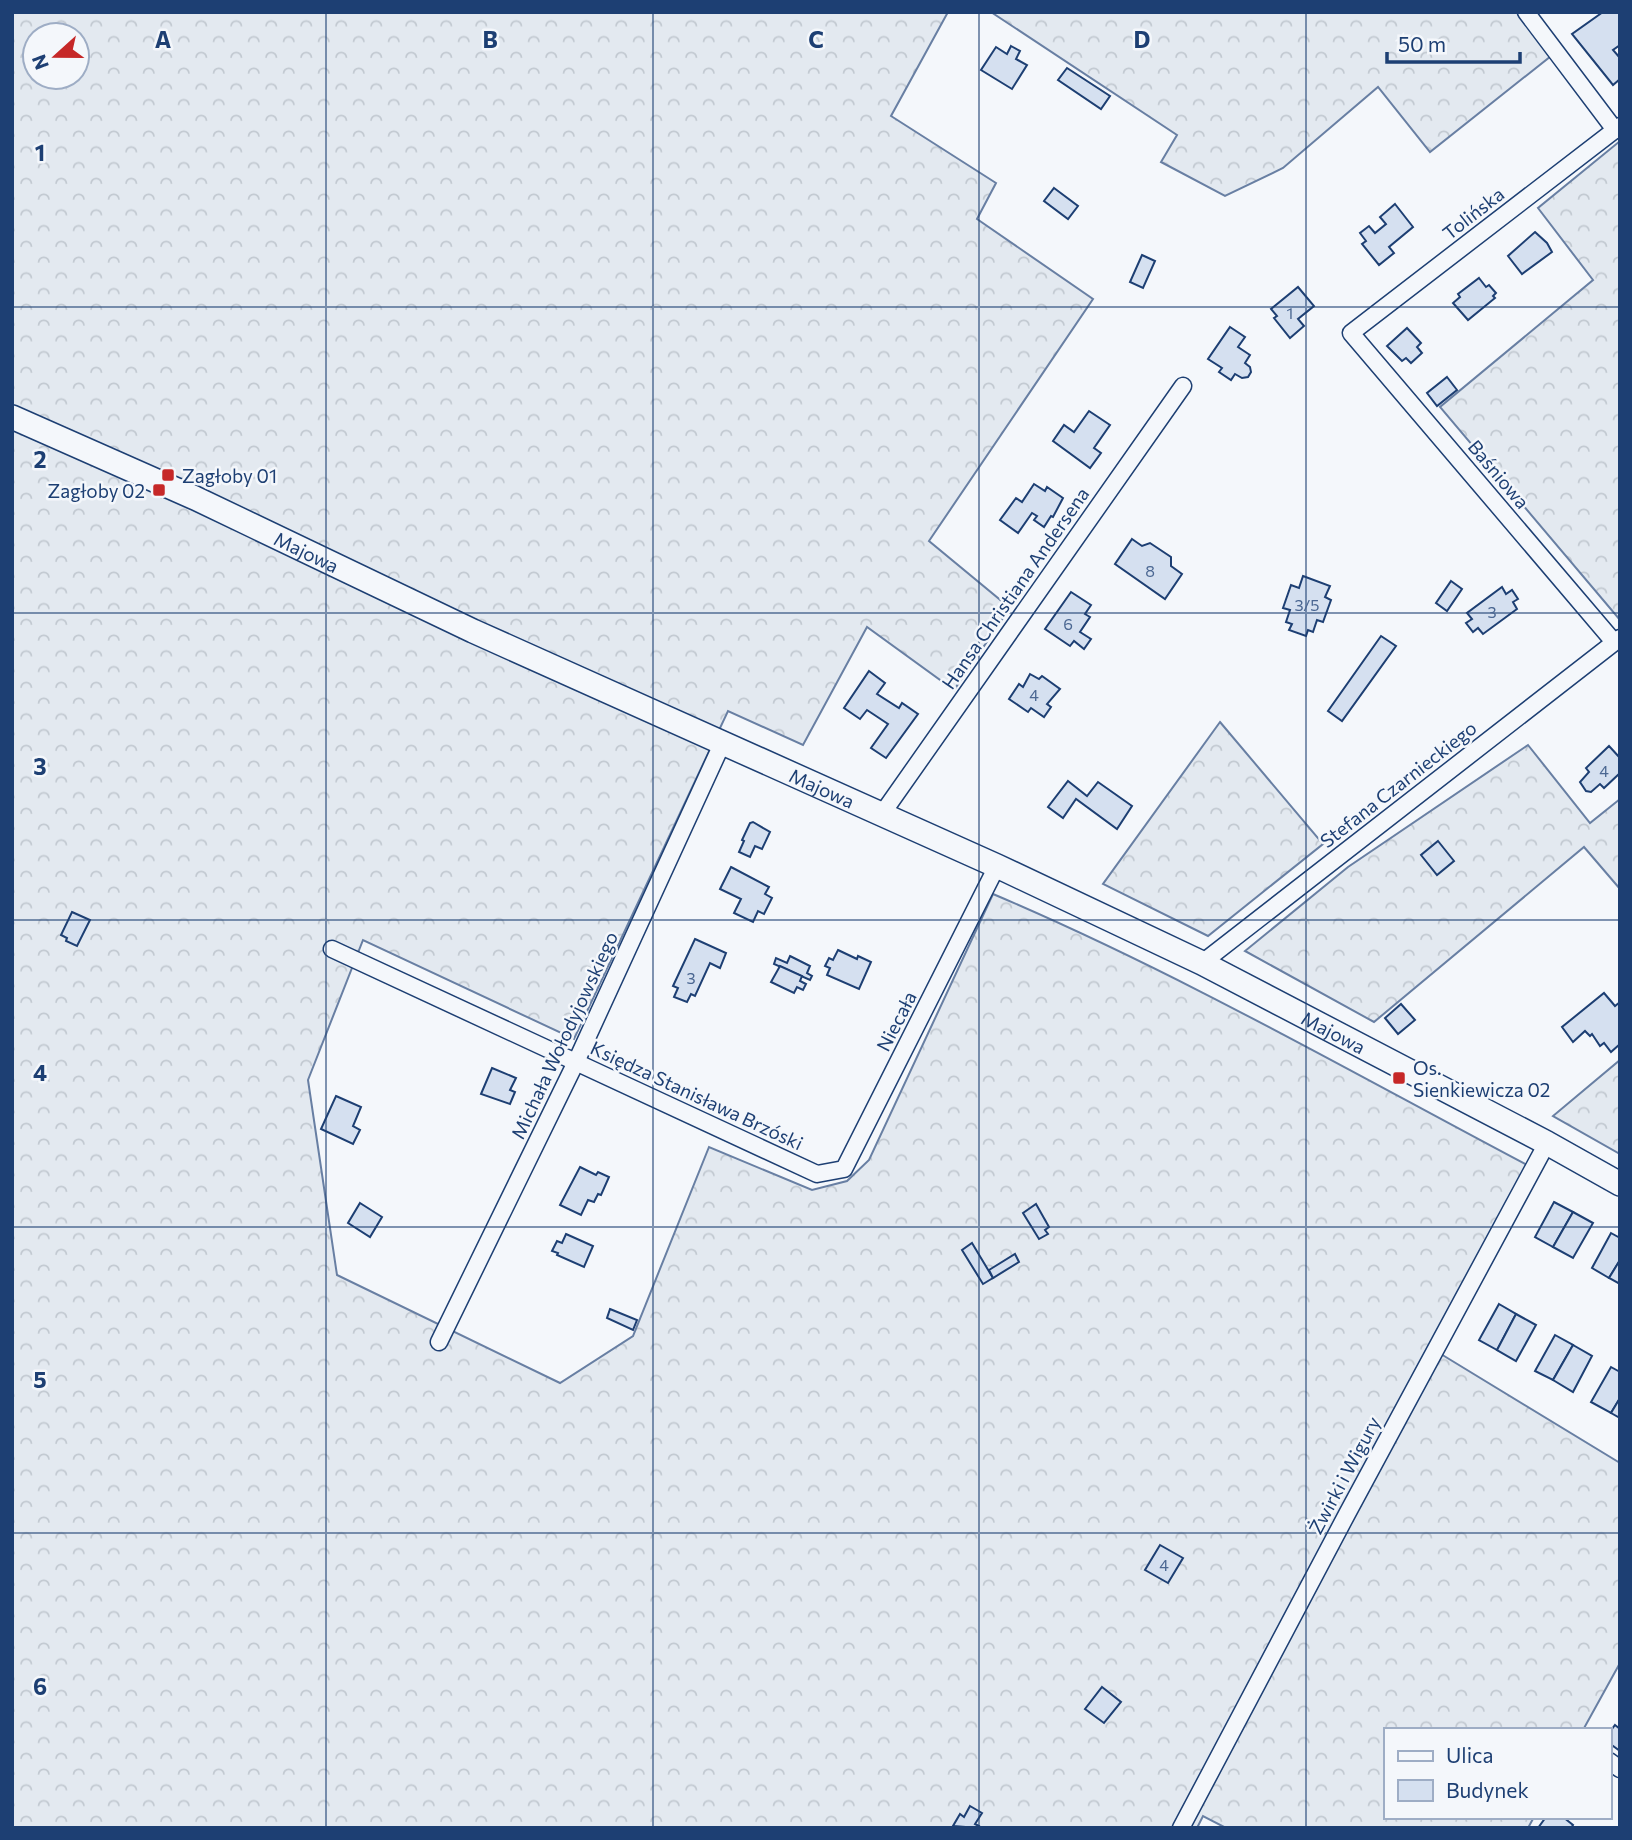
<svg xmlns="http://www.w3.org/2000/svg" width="1632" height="1840" font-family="Commissioner,sans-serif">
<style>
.forest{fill:url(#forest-crowns);stroke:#687fa3;stroke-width:2;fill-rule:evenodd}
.building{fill:#d5e0f0;stroke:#1d3f73;stroke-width:2}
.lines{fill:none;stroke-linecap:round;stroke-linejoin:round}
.street-casing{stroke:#1d3f73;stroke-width:19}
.secondary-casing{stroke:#1d3f73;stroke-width:26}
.street{stroke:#f4f7fb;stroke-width:16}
.secondary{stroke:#f4f7fb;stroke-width:23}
.grid{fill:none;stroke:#1d3f73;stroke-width:2;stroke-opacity:0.55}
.poi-dot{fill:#c62828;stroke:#f4f7fb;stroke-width:2.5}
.labels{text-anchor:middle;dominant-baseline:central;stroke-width:5;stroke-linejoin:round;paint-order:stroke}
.number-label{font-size:16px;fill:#4b6792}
.street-label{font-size:19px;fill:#1d3f73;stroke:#f4f7fb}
.poi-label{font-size:19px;fill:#1d3f73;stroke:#f4f7fb;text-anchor:start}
.grid-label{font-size:23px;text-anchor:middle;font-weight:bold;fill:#1d3f73;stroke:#f4f7fb;stroke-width:5;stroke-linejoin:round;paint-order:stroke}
</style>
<defs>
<pattern id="forest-crowns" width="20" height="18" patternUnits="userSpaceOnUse" patternTransform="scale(1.75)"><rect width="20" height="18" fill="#e3e9f0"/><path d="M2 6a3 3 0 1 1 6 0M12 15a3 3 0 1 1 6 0" fill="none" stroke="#c2c9d1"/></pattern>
</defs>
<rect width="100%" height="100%" fill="#f4f7fb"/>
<g class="forest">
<path d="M12,12H948L891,116L996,183L977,219L1093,299L929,541L1010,608L954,690L867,627L803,745L728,711L574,1039L363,940L308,1080L337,1275L560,1383L633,1336L709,1147L812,1190L847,1181L869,1160L993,894C1177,972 1351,1072 1527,1165L1431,1348L1620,1463V1663L1583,1730H1385V1817H1534L1528,1828H1226L1203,1816L1197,1828H12ZM35,35H77V77H35Z"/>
<path d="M991,12H1517L1551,56L1430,152L1378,87L1283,168L1225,196L1161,162L1177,135Z"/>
<path d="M1620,141V620L1440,407L1593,280L1538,208Z"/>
<path d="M1220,722L1323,844L1208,936L1103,884Z"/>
<path d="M1528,745L1590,823L1620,799V889L1584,847L1374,1022L1245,951L1348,867Z"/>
<path d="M1620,1060V1154L1553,1116Z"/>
</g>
<g class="building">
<path d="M1603,12H1620V45L1613,50L1620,58V79L1613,85L1572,34Z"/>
<path d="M1011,46L1020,51L1016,59L1027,65L1012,89L981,70L996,47L1007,54Z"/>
<path d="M1067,68L1110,96L1101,109L1058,80Z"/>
<path d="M1054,188L1078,206L1068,219L1044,201Z"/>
<path d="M1395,204L1413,227L1389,247L1394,253L1379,265L1362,244L1366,241L1360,233L1369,226L1375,233L1386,224L1380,217Z"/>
<path d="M1535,232L1547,243L1552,252L1522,274L1508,256Z"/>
<path d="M1142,255L1155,261L1143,288L1130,282Z"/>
<path d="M1479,278L1486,287L1489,285L1496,293L1493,296L1495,298L1468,320L1453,303L1460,297L1458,294Z"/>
<path d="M1298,287L1314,306L1298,319L1304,326L1290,338L1274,318L1277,316L1271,309Z"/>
<path d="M1230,327L1245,337L1238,347L1250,355L1245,363L1250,367L1251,372L1248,377L1242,378L1235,374L1231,380L1219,372L1222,368L1208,359Z"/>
<path d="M1407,328L1421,343L1417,347L1422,353L1411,363L1406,358L1402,361L1387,346Z"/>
<path d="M1447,377L1457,390L1437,406L1427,393Z"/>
<path d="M1089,411L1110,425L1094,448L1101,453L1090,468L1053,441L1064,425L1074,432Z"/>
<path d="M1034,484L1045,491L1047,487L1063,498L1053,517L1051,516L1044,527L1034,520L1037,516L1032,513L1018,533L1000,520L1016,498L1022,502Z"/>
<path d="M1132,539L1142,546L1150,543L1171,557V566L1182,574L1165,599L1115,564Z"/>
<path d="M1303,576L1330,586L1325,597L1331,600L1323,622L1317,620L1313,632L1308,630L1306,636L1289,630L1292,624L1286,622L1290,610L1283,608L1291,585L1299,588Z"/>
<path d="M1451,581L1462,589L1447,611L1436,603Z"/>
<path d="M1502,587L1506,594L1512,590L1518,599L1513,602L1517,609L1483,634L1478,628L1473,632L1466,623L1472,619L1467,613Z"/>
<path d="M1071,592L1091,605L1085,614L1090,617L1080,632L1091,639L1084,649L1074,641L1070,646L1045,629Z"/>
<path d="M1381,636L1396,646L1342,721L1328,711Z"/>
<path d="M869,671L885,683L877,694L899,708L902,703L918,714L886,758L871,748L888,724L867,710L860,719L844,708Z"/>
<path d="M1030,674L1039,679L1042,676L1060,689L1047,704L1051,707L1044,717L1031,708L1028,712L1009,699L1019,684L1023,687Z"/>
<path d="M1609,746L1620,758V773L1604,788L1600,784L1591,792L1586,791L1580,782L1589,772L1586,768Z"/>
<path d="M1068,781L1087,796L1098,782L1132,806L1117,829L1076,799L1063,818L1048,807Z"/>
<path d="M753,822L770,832L762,849L755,846L750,857L739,852L744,841L742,840L750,823Z"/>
<path d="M1438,841L1454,861L1437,875L1421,855Z"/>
<path d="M731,867L769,887L765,894L772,898L764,914L758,911L753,922L734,913L741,899L720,889Z"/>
<path d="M72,912L90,920L77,946L66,941L67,938L61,935Z"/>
<path d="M695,939L726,953L720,968L710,963L695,996L691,994L687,1002L674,997L678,988L673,986Z"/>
<path d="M838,950L857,959L858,956L871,962L859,989L827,975L830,968L825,966L829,958L833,960Z"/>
<path d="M790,956L810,966L807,973L812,976L810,980L774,964L776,958L787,963Z"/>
<path d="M780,966L802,976L800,981L806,984L803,990L797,987L794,993L771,982Z"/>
<path d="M1604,993L1615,1006L1620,1002V1044L1611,1052L1604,1043L1600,1046L1592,1034L1590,1036L1585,1031L1573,1042L1562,1027Z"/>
<path d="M1401,1004L1415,1020L1398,1034L1385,1018Z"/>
<path d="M492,1068L516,1078L510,1090L515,1092L510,1104L481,1094Z"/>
<path d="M336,1096L361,1107L353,1126L360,1130L353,1144L321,1129Z"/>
<path d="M580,1167L596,1175L598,1172L609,1177L601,1195L598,1194L594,1202L588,1200L581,1215L560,1205Z"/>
<path d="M1554,1202L1573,1212L1553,1247L1535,1237Z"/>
<path d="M360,1203L382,1217L370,1237L348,1223Z"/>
<path d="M1036,1204L1049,1227L1045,1230L1048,1234L1039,1239L1023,1213Z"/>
<path d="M1573,1212L1593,1223L1573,1258L1553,1247Z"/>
<path d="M1611,1233L1620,1238V1260L1609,1278L1592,1268Z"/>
<path d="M566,1234L593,1246L584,1267L557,1255L558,1253L552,1251L557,1241L562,1243Z"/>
<path d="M972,1243L993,1278L983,1284L962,1250Z"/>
<path d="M1015,1254L1019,1262L993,1278L989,1270Z"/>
<path d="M1620,1260V1284L1609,1278Z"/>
<path d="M1499,1304L1516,1314L1497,1350L1479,1340Z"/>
<path d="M610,1309L637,1320L633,1330L607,1318Z"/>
<path d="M1516,1314L1536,1325L1516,1361L1497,1350Z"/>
<path d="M1555,1335L1573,1345L1553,1380L1535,1371Z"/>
<path d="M1573,1345L1592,1356L1573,1392L1553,1380Z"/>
<path d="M1611,1367L1620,1372V1398L1611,1413L1591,1402Z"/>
<path d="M1620,1398V1418L1611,1413Z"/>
<path d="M1160,1545L1183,1558L1168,1583L1145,1570Z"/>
<path d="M1102,1687L1121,1702L1104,1723L1085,1709Z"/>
<path d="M1615,1725L1620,1729V1751L1609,1743V1733Z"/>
<path d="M970,1806L982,1813L975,1824L979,1826L978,1828L953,1826L960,1814L964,1817Z"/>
<path d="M1546,1817H1563L1573,1825L1571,1828H1538Z"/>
</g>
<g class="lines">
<defs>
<g id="street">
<path d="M1526,12L1615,130"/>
<path d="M1614,642L1351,333L1620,126"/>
<path d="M882,814L1183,386"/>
<path d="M332,949L817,1174L844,1169L997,866"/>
<path d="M1202,963L1620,638"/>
<path d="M439,1342L576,1062L722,744"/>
<path d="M1609,1761L1620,1769"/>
<path d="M1181,1828L1347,1514L1547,1143"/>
</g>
<g id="secondary">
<path id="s1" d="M12,417L195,498L473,631L997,866L1202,963L1547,1143L1620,1184"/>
</g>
</defs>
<use href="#street" class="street-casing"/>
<use href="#secondary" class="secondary-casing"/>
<use href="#street" class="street"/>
<use href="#secondary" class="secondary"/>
</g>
<path class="grid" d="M326,12V1828M653,12V1828M979,12V1828M1306,12V1828M12,307H1620M12,613H1620M12,920H1620M12,1227H1620M12,1533H1620"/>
<g class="poi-dot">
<rect x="161" y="468" width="14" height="14" rx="3.5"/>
<rect x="152" y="483" width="14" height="14" rx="3.5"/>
<rect x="1392" y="1071" width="14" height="14" rx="3.5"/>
</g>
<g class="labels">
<g class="number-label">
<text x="1290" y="312">1</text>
<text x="1150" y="570">8</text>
<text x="1307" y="604">3/5</text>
<text x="1492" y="611">3</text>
<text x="1068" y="623">6</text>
<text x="1034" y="694">4</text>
<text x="1604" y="770">4</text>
<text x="691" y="977">3</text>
<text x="1164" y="1564">4</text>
</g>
<g class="street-label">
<text transform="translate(1473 213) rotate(-38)">Tolińska</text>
<text transform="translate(1499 474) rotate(50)">Baśniowa</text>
<text stroke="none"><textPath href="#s1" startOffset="324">Majowa</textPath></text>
<text transform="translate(1015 588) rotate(-55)">Hansa Christiana Andersena</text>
<text transform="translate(1398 784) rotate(-38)">Stefana Czarnieckiego</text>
<text stroke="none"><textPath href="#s1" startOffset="891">Majowa</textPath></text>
<text transform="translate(896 1021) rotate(-63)">Niecała</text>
<text stroke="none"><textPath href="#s1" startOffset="1458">Majowa</textPath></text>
<text transform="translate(564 1035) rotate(-65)">Michała Wołodyjowskiego</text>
<text transform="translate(697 1095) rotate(25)">Księdza Stanisława Brzóski</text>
<text transform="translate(1344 1475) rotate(-62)">Żwirki i Wigury</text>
</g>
<g class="poi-label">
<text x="182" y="475">Zagłoby 01</text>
<text x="145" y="490" text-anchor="end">Zagłoby 02</text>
<text x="1413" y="1067">Os.<tspan x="1413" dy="22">Sienkiewicza 02</tspan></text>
</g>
</g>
<g class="grid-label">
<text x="163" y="48">A</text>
<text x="490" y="48">B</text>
<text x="816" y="48">C</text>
<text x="1142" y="48">D</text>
<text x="40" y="161">1</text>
<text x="40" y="468">2</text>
<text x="40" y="775">3</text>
<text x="40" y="1081">4</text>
<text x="40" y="1388">5</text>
<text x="40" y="1695">6</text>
</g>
<rect width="1632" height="1840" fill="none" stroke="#1d3f73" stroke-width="28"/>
<rect x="1384" y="1728" width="228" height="91" fill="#f4f7fb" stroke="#9eadc5" stroke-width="2"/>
<rect x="1398" y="1751" width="35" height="10" fill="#f4f7fb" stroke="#9eadc5" stroke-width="2"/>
<text x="1446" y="1763" font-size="21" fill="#1d3f73">Ulica</text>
<rect x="1398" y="1780" width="35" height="21" fill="#d5e0f0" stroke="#9eadc5" stroke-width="2"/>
<text x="1446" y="1798" font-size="21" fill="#1d3f73">Budynek</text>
<g transform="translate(56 56) rotate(249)"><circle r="33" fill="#f4f7fb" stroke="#9eadc5" stroke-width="2"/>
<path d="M0-5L12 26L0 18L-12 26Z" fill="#c62828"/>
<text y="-10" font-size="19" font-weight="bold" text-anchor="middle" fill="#1d3f73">N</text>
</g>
<path d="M1387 52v10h133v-10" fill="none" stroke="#1d3f73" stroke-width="3.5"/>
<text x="1398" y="52" font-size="21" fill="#1d3f73" stroke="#f4f7fb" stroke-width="5" paint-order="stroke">50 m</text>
</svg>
